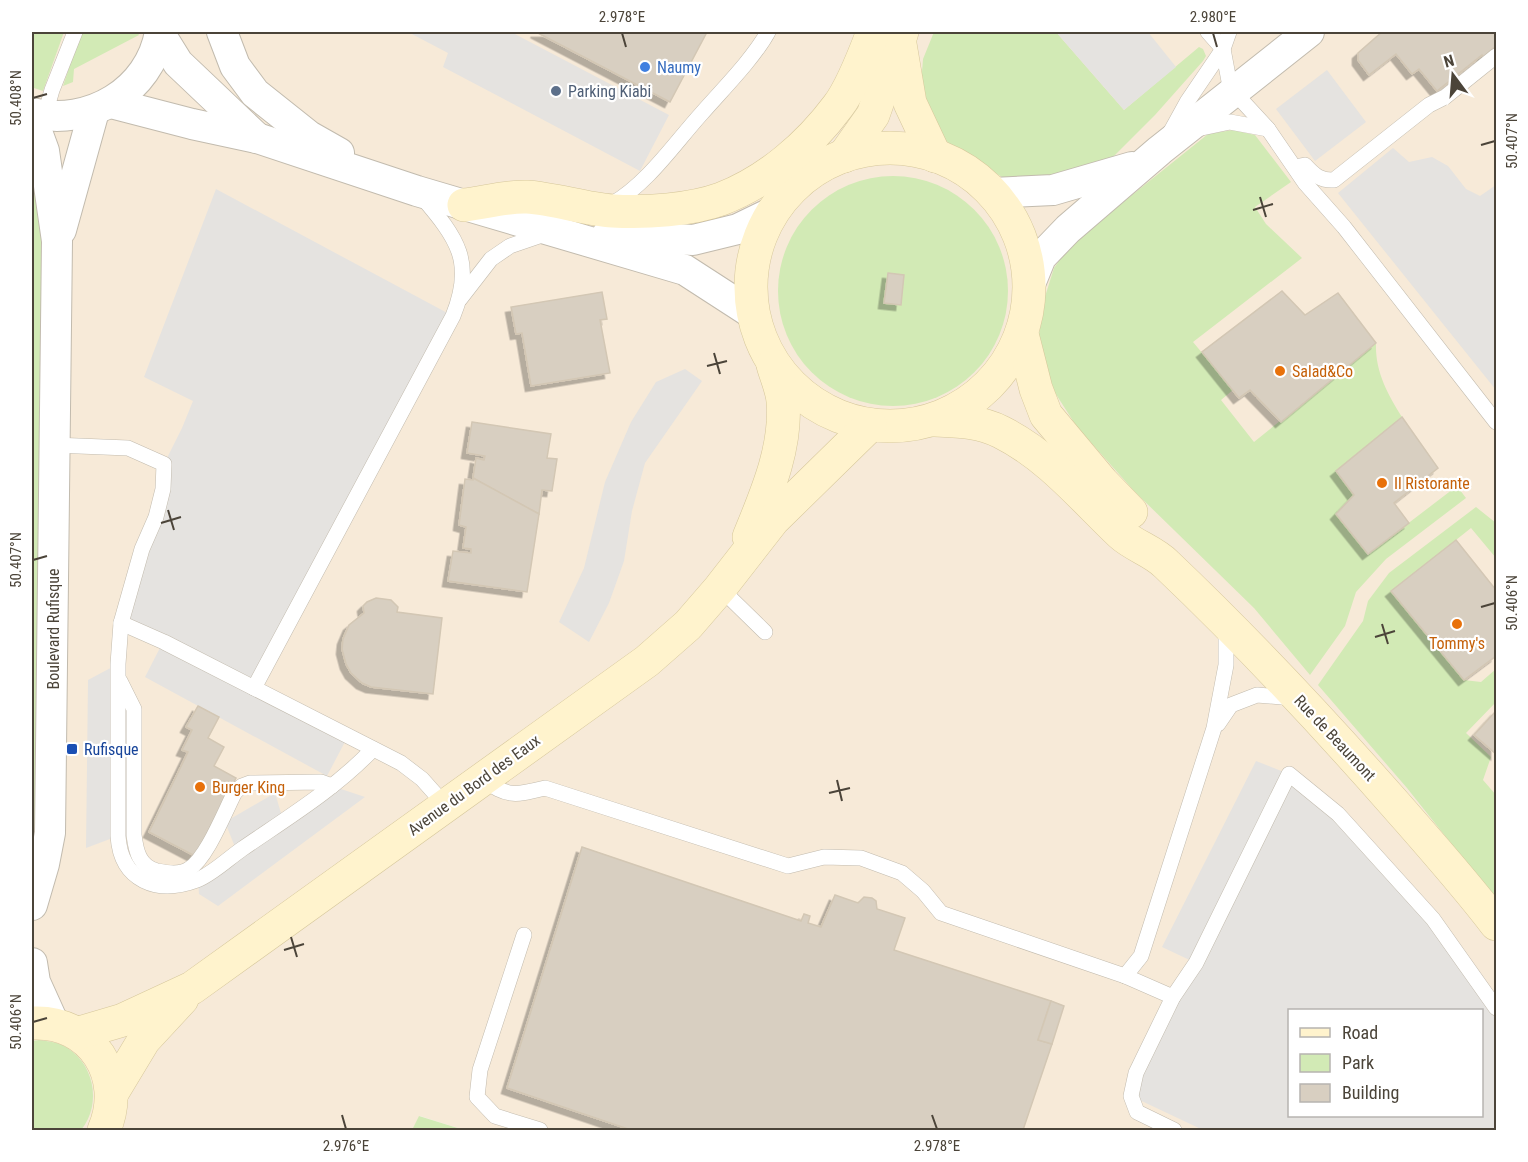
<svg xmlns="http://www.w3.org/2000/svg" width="1528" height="1162" font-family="'Roboto Condensed',sans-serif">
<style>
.commercial{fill:#f7ead8;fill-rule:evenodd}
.green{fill:#d2eab5}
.parking{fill:#e5e3e0;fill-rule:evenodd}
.building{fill:#d8cfc1;stroke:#d3c7b4;stroke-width:1.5;filter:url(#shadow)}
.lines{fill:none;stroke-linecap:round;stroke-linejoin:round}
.lane-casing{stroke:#c2bbae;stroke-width:16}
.street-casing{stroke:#c2bbae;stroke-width:32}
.secondary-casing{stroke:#d6c79b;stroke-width:34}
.lane{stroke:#fff;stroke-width:15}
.street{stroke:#fff;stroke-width:30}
.secondary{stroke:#fff3cd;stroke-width:33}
.ticks{fill:none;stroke:#4b4439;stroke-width:2}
.shop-dot{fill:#3f7fe0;stroke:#fff;stroke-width:2}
.service-dot{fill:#5c6f8a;stroke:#fff;stroke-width:2}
.food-dot{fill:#e8710a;stroke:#fff;stroke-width:2}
.transit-dot{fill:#1a4fb4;stroke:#fff;stroke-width:2}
.labels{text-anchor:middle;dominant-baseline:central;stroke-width:4.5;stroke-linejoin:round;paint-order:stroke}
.shop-label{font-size:16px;fill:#366cbe;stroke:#fff;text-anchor:start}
.service-label{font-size:16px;fill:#4e5e75;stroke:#fff;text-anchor:start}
.food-label{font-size:16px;fill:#c56008;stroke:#fff;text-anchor:start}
.street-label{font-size:16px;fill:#4b4439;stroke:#fff}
.transit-label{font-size:16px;fill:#164399;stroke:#fff;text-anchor:start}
.neatline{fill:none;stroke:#4b4439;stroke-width:2}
.ticks-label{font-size:15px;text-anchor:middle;fill:#4b4439}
</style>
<defs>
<filter id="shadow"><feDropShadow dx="-5.5" dy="5.5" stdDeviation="0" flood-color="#0004"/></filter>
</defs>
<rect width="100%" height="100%" fill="#f6f3ec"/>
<path class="commercial" d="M32,32H1496V1130H464L420,1116L412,1130H32ZM1290,1010H1482V1116H1290Z"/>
<g class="green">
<path d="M32,32H64L43,91L34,88L32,84Z"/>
<path d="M81,32H137L139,35L74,69L73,82L63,86Z"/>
<path d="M934,32H1056L1124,110L1199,47L1203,49L1206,56L1203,61L1155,115L1109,161L1024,182L1002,177L954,148L937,132L921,85L923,59Z"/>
<path d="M1233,130L1255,135L1291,182L1255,207L1266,224L1302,258L1193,342L1233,390L1221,400L1254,442L1376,343C1375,371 1387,393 1402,417L1337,470L1354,495L1336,514L1368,554L1457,486L1466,498L1386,559L1356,592L1345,626L1310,675L1254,608L1135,492L1077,427L1050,385L1038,343L1043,303L1054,268L1071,244L1208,134Z"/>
<circle cx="893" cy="291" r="115"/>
<path d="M32,177L40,179L47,231L38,824L32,864Z"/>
<path d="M1476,507L1496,523V558L1471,528L1392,591L1464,680L1481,682L1496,669V702L1466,733L1491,757L1483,780L1496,795V900L1407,788L1318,685L1363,621L1368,601L1389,573Z"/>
<path d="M39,1040C46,1041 55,1042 62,1045C94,1060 103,1104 81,1130H32V1041Z"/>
<path d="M419,1116L464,1130H412Z"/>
</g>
<g class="parking">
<path d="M408,32H511L669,115L640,171L443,67L448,53Z"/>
<path d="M1056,32H1148L1176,67L1124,110Z"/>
<path d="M1327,70L1366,122L1315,161L1276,109Z"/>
<path d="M1393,148L1409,162L1432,157L1448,166L1466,189L1480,196L1496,185V390L1338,193Z"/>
<path d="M216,189L453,316L254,687L348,736L327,776L145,677L163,642L121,623L164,464L182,428L193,401L144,377Z"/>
<path d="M685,369L702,381L645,463L632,511L624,561L609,603L589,642L559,622L584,568L605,482L631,422L656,382Z"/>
<path d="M118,664V836L86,848L88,680Z"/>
<path d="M1256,761L1289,774L1338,814L1496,1008V1130H1203L1131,1096L1196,963L1162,947ZM1290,1010H1482V1116H1290Z"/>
<path d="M332,786L365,797L218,906L199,894L198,880L237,852L225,822L275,793L283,820Z"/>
</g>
<g class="building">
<path d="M536,32H707L670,102Z"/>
<path d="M1382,32H1496V46L1483,57L1482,55L1437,91L1419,69L1412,74L1396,54L1369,75L1358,60V53Z"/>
<path d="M888,273L904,275L901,305L884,303Z"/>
<path d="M1282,291L1305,315L1338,293L1376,343L1281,422L1250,390L1239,398L1202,352Z"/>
<path d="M602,292L607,319L600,320L610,373L531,386L522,333L516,334L511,307Z"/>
<path d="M1402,417L1438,468L1394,503L1409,523L1368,554L1336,514L1354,495L1336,471Z"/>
<path d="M472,422L551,434L547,458L557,459L552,491L542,490L539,514L473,478L476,458L484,460L485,456L467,453Z"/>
<path d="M473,478L539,514L527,592L448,581L453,551L471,553V549L463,548L466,527L459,525L465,479L473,480Z"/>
<path d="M1456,540L1496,590V656L1464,680L1391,591Z"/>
<path d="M376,598L391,600L398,607L397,612L442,618L433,694L371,687L362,683L351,673L346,664L342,649L343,639L349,625L364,613L363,606L367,602Z"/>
<path d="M198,706L219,717L208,738L224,747L214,766L236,778L195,856L149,832L188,752L182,750L192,730L186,727Z"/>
<path d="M1496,711V754L1474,735Z"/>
<path d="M582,847L801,921L804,914L810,916L808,923L821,927L835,895L858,903L864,897L872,898L876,901L877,909L905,918L894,950L1051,1001L1038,1040L1052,1044L1023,1130H631L507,1088Z"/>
<path d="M1051,1001L1064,1006L1052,1044L1038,1040Z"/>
</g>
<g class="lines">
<defs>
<g id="lane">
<path d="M1208,32L1223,49L1229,81L1233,91L1268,129L1305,183L1344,227L1496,422"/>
<path d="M44,118L52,90L75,32"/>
<path d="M1197,129L1230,122L1268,129"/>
<path d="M1171,131L1187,102L1223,49L1229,32"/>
<path d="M1295,167L1305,165C1314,175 1321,181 1334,180L1429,105L1445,97L1496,56"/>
<path d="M612,204C648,183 674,144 702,113C723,89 753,59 768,32"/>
<path d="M460,299L491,259L510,246L548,233"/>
<path d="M54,445L128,448L164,464L163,489L156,517L142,549L121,623L164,642L401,763L422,779L446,806"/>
<path d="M720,588L765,632"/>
<path d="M121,623L118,664V836C121,881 157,895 197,880C211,875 229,858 242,849C287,818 335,789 373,749"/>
<path d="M120,681L134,709V835C136,851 139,866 157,871C168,873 180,875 189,869C207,858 225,811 235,792L242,786L250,783L321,782L332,786"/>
<path d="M254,688L453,316C475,262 457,238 422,197"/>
<path d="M1218,724L1231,705L1257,695L1293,698"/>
<path d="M481,779C510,797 512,796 545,788L788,866L824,857L861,858L902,873L923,891L941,913L1125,976L1173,997"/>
<path d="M524,935L480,1070L477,1097L495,1116L540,1130"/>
<path d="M1125,976L1141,956L1214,728L1226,665V625"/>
<path d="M1174,1130L1137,1112L1131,1096L1136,1073L1173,997L1196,963L1289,774L1338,814L1433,919L1496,1008"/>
</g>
<g id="street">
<path d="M222,32L235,66L255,93L309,136L339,153"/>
<path d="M160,34L178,63L257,138"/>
<path d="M111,103L192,124L257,138L417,191L685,270L753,314"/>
<path d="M32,113C89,127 150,91 160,32"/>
<path d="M32,118L44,151L57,241L50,833L44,864L32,905"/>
<path d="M993,193L1053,190L1132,167"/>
<path d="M61,230L94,111"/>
<path d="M607,235L693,240L738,229L773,212"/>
<path d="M1030,284L1041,257L1068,229L1160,150L1309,32"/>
<path d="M32,963L35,982L54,1024"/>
</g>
<g id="secondary">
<path d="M900,44L910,103L935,156"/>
<circle cx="890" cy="287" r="139"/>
<path d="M844,156L873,115L902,32"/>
<path d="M464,205C483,203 508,196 527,197C556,199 584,209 613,211C645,213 691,210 721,199C768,181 809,145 838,106C852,88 865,53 873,32"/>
<path d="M1022,334L1036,389L1046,415L1102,482L1131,512"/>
<path d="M935,420C958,421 979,421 1001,432C1049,456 1083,498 1121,534C1134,546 1153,551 1166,564C1246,640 1321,720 1394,803C1429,843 1464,882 1496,924"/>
<path d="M749,537C766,495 787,448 783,401C782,389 776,376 773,365"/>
<path d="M32,1023C92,1020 127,1077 104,1130"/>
<path d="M79,1033L123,1020L192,988L647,661L688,625L720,588L773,520L870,425"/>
<path d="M112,1093L144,1040L182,999"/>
</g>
</defs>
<use href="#lane" class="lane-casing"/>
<use href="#street" class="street-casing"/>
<use href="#secondary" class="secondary-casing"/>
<use href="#lane" class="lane"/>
<use href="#street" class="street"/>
<use href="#secondary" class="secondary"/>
</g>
<path class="ticks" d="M622,33L626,47M1213,33L1217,47M33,98L47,94M1481,145L1495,141M1260,197L1266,217M1253,210L1273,204M714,353L720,374M707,366L727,361M168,510L174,530M161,523L181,517M33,560L47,556M1481,607L1495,603M1382,624L1388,644M1375,637L1395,631M837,780L842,801M829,793L850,788M291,937L297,957M284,950L304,944M33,1022L47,1018M342,1115L346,1129M932,1115L937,1129"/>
<circle class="shop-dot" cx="645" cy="67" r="6"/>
<circle class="service-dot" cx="556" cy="91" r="6"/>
<g class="food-dot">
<circle cx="1280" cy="371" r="6"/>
<circle cx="1382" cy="483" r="6"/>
<circle cx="1457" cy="624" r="6"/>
<circle cx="200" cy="787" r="6"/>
</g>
<rect class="transit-dot" x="66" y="743" width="12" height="12" rx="3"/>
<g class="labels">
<g class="shop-label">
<text x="657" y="67">Naumy</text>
</g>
<g class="service-label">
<text x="568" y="91">Parking Kiabi</text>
</g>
<g class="food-label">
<text x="1292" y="371">Salad&amp;Co</text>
<text x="1394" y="483">Il Ristorante</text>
<text x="1457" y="643" text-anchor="middle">Tommy's</text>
<text x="212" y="787">Burger King</text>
</g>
<g class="street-label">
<text transform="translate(53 629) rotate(-90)">Boulevard Rufisque</text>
<text transform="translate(1335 738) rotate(47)">Rue de Beaumont</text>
<text transform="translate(474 785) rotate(-36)">Avenue du Bord des Eaux</text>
</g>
<g class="transit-label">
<text x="84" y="749">Rufisque</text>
</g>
</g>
<rect width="1528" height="1162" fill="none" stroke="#ffffff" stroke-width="66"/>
<rect x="1288" y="1009" width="195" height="108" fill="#ffffff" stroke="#b7b4b0" stroke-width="1.5"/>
<rect x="1300" y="1028" width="30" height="9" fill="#fff3cd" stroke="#b7b4b0" stroke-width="1.5"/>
<text x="1342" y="1039" font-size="18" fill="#4b4439">Road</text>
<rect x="1300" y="1054" width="30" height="18" fill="#d2eab5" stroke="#b7b4b0" stroke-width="1.5"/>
<text x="1342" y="1069" font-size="18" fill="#4b4439">Park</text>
<rect x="1300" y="1084" width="30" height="18" fill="#d8cfc1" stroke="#b7b4b0" stroke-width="1.5"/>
<text x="1342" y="1099" font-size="18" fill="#4b4439">Building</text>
<g transform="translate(1453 75) rotate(344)" stroke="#ffffff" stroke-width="4.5" paint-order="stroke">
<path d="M0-4.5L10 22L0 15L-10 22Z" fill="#4b4439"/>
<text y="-9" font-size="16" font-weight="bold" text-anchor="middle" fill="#4b4439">N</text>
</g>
<rect x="33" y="33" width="1462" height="1096" class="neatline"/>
<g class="ticks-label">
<text x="622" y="22">2.978°E</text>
<text x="1213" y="22">2.980°E</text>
<text transform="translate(16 98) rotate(-90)" y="5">50.408°N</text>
<text transform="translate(1512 141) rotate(-90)" y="5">50.407°N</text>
<text transform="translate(16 560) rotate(-90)" y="5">50.407°N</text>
<text transform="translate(1512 603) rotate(-90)" y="5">50.406°N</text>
<text transform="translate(16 1022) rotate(-90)" y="5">50.406°N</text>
<text x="346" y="1151">2.976°E</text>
<text x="937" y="1151">2.978°E</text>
</g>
</svg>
